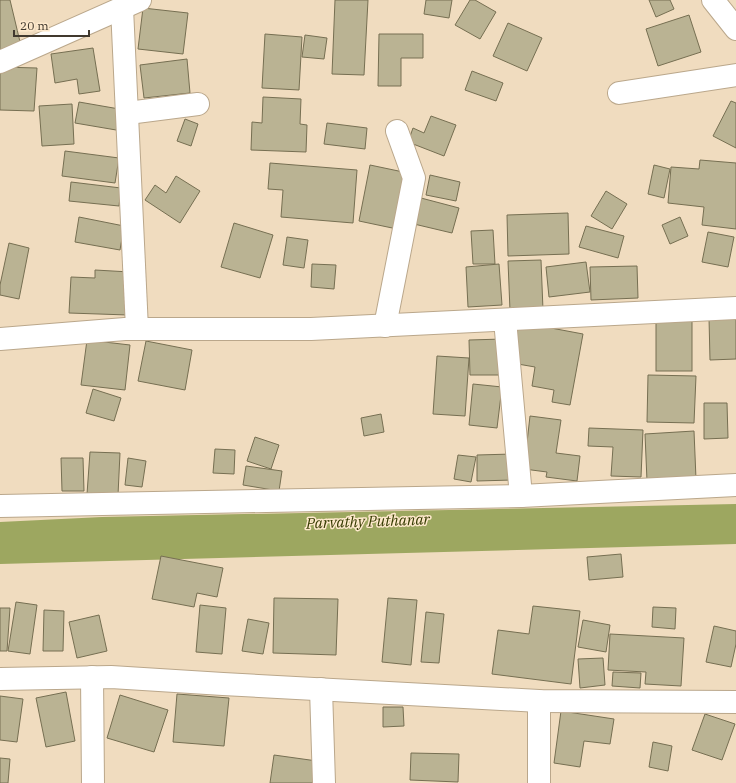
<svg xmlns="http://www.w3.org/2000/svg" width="736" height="783" font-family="'IBM Plex Serif',serif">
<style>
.water{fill:#9da760}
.building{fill:#bab393;stroke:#766f52}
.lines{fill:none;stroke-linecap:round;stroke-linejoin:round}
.minor-casing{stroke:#baa78b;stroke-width:24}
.minor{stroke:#fff;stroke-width:22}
.labels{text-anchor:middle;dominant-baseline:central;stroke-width:3;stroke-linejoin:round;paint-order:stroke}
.water-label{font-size:15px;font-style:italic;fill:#363b01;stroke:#fee9cc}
</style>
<rect width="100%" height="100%" fill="#f0dcbf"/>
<path class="water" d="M736,504V544L0,564V522L102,517Z"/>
<g class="building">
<path d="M0,0H10L21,46L0,51Z"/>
<path d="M335,0H368L364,75L332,74Z"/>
<path d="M426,0H452L449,18L424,14Z"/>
<path d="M470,0H475L496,12L480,39L455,25Z"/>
<path d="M649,0H670L674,9L656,17Z"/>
<path d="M143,8L188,13L183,54L138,49Z"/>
<path d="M689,15L701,52L658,66L646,29Z"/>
<path d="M508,23L542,38L527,71L493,56Z"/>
<path d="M265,34L302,37L299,90L262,88Z"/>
<path d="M379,34H423V58H401V86H378Z"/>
<path d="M305,35L327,38L324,59L302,57Z"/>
<path d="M93,48L100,91L79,94L77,79L55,83L51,54Z"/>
<path d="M187,59L190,93L144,98L140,65Z"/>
<path d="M0,67L37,68L34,111L0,110Z"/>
<path d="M472,71L503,83L496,101L465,90Z"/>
<path d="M263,97L301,99L300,124L307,125L306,152L251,150L252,122L262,123Z"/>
<path d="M731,101L736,103V148L713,136Z"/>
<path d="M79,102L125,110L122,131L75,123Z"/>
<path d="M72,104L74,144L42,146L39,106Z"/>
<path d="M431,116L456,125L444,156L408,142L413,128L424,133Z"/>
<path d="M185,119L198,124L191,146L177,141Z"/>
<path d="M327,123L367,128L365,149L324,144Z"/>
<path d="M65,151L119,158L115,183L62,176Z"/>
<path d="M700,160L736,163V229L702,225L704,207L668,203L671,167L699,169Z"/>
<path d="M270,163L357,170L353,223L281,217L283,190L268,189Z"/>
<path d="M370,165L408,173L397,229L359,221Z"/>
<path d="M654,165L670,169L664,198L648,194Z"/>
<path d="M430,175L460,182L456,201L426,195Z"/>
<path d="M176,176L200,191L180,223L145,200L155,185L166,193Z"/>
<path d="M71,182L121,188L119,206L69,201Z"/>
<path d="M606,191L627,204L612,229L591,216Z"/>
<path d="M421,198L459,208L452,233L414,224Z"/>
<path d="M568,213L569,254L508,256L507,215Z"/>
<path d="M79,217L124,226L120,250L75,242Z"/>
<path d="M680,217L688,236L670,244L662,225Z"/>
<path d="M234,223L273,235L260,278L221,267Z"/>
<path d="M586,226L624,236L618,258L579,247Z"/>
<path d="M493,230L495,264H473L471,231Z"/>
<path d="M708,232L734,237L728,267L702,262Z"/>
<path d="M287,237L308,240L304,268L283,265Z"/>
<path d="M9,243L29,248L19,299L0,295V285Z"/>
<path d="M541,260L543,310L510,311L508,261Z"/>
<path d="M586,262L590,292L549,297L546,267Z"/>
<path d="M312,264L336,265L334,289L311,287Z"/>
<path d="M499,264L502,305L468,307L466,267Z"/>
<path d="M637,266L638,298L591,300L590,267Z"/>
<path d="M95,270L130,272L128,315L69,313L71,277L95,278Z"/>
<path d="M736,317V359L710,360L709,318Z"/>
<rect x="656" y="319" width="36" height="52"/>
<path d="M519,322L583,334L570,405L552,402L554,390L532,386L535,367L512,363Z"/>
<path d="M503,339V375H470L469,340Z"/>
<path d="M87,340L130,345L125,390L81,385Z"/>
<path d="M146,341L192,350L185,390L138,381Z"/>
<path d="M437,356L469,358L465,416L433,414Z"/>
<path d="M648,375L696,376L694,423L647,422Z"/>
<path d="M473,384L502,387L497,428L469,425Z"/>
<path d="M93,389L121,398L114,421L86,413Z"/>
<path d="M704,403H727L728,438L704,439Z"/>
<path d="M381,414L384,432L364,436L361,418Z"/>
<path d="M530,416L561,420L556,453L580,456L577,481L546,477L547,472L524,469Z"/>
<path d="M589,428L643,430L641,477L611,476L613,447L588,446Z"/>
<path d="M694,431L696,479L647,481L645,434Z"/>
<path d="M255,437L279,445L271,469L247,461Z"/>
<path d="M215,449L235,450L234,474L213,473Z"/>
<path d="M90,452L120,453L118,495L87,494Z"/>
<path d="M513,454V480L477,481V455Z"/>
<path d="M458,455L476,457L471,482L454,479Z"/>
<path d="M61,458H83L84,491H62Z"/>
<path d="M128,458L146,461L142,487L125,485Z"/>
<path d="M246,466L282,471L279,491L243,485Z"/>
<path d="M621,554L623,577L589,580L587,557Z"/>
<path d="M161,556L223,568L217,597L197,593L194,607L152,599Z"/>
<path d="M274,598L338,599L336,655L273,653Z"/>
<path d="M388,598L417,600L411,665L382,662Z"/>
<path d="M16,602L37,605L30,654L8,651Z"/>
<path d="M200,605L226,608L222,654L196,652Z"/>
<path d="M533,606L580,611L571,684L492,674L498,630L529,634Z"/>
<path d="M653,607L676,608L675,629L652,627Z"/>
<path d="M0,608H10L7,651H0Z"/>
<path d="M44,610L64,611L63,651H43Z"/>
<path d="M426,612L444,614L439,663L421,662Z"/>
<path d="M99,615L107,651L77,658L69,622Z"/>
<path d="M248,619L269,623L263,654L242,651Z"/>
<path d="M583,620L610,625L606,652L578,647Z"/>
<path d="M714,626L736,631V644L731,667L706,662Z"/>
<path d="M610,634L684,638L681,686L645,684L646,672L608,670Z"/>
<path d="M603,658L605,685L580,688L578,659Z"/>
<path d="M613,672L641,673L640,688L612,686Z"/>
<path d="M66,692L75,741L46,747L36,698Z"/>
<path d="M177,694L229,698L224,746L173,742Z"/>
<path d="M120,695L168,710L154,752L107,738Z"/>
<path d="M0,696L23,699L17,742L0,740Z"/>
<path d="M383,707H403L404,726L383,727Z"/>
<path d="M561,711L614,719L610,744L584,741L580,767L554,763Z"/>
<path d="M705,714L735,724L722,760L692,750Z"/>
<path d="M653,742L672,746L668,771L649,767Z"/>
<path d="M411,753L459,754L458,782L410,780Z"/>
<path d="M274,755L317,761L313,783H270Z"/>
<path d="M0,758L10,759L8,783H0Z"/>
</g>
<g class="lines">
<defs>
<g id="minor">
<path d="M713,0L736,29"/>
<path d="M122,8L137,329"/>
<path d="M0,62L140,0"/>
<path d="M619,93L736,75"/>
<path d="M128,113L198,104"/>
<path d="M505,320L521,496"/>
<path d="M385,326L414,178L397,131"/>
<path d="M0,339L125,329H311L736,308"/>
<path d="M0,506L521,496L736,485"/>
<path d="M92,677L93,783"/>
<path d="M0,679L111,677L223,684L539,701L736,702"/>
<path d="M321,689L324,783"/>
<path d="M539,701V783"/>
</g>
</defs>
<use href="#minor" class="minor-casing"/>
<use href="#minor" class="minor"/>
</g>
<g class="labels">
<g class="water-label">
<text transform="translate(368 521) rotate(-2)">Parvathy Puthanar</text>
</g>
</g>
<path d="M14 30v6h75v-6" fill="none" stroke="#41392e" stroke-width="2"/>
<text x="20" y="30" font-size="12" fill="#41392e" stroke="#fee9cc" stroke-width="3" paint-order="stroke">20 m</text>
</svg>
